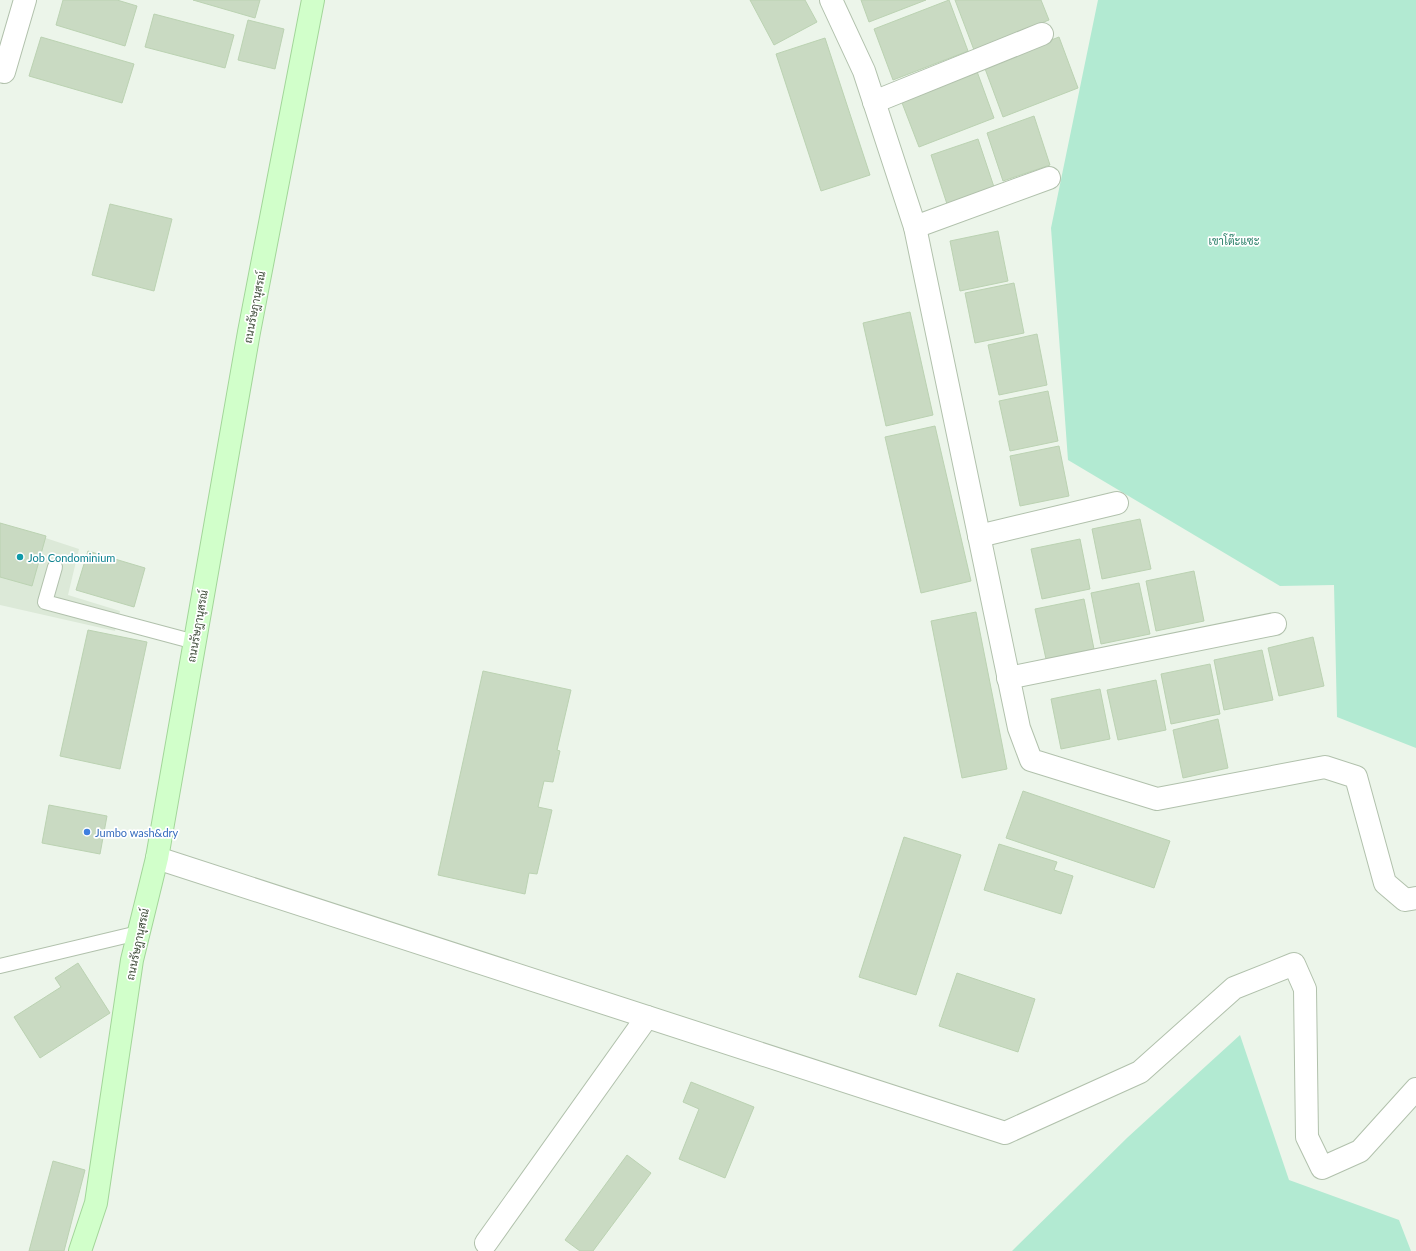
<svg xmlns="http://www.w3.org/2000/svg" width="1416" height="1251" font-family="Lato,Sarabun,sans-serif">
<style>
.residential{fill:#dce9d8}
.green{fill:#b2ead2}
.building{fill:#c9dac2;stroke:#bbd2b2}
.lines{fill:none;stroke-linecap:round;stroke-linejoin:round}
.lane-casing{stroke:#b1c1ac;stroke-width:16}
.street-casing{stroke:#b1c1ac;stroke-width:24}
.secondary-casing{stroke:#a2d699;stroke-width:24}
.lane{stroke:#fff;stroke-width:14}
.street{stroke:#fff;stroke-width:22}
.secondary{stroke:#d1ffca;stroke-width:22}
.culture-dot{fill:#0f9aa8;stroke:#fff;stroke-width:1.5}
.shop-dot{fill:#3f7fe0;stroke:#fff;stroke-width:1.5}
.labels{text-anchor:middle;dominant-baseline:central;stroke-width:3.5;stroke-linejoin:round;paint-order:stroke}
.park-label{font-size:11px;fill:#287e67;stroke:#fff}
.street-label{font-size:11px;fill:#3d4a38;stroke:#fff}
.culture-label{font-size:11px;fill:#0d838f;stroke:#fff;text-anchor:start}
.shop-label{font-size:11px;fill:#366cbe;stroke:#fff;text-anchor:start}
</style>
<rect width="100%" height="100%" fill="#ecf5ea"/>
<path class="residential" d="M0,523L79,549L68,595L120,611L115,631L0,605Z"/>
<g class="green">
<path d="M1098,0H1416V748L1337,717L1334,585L1280,586L1068,460L1051,228Z"/>
<path d="M1240,1035L1289,1180L1399,1220L1411,1251H1012L1128,1137Z"/>
</g>
<g class="building">
<path d="M63,0H117L137,6L125,46L56,25Z"/>
<path d="M193,0H260L255,18Z"/>
<path d="M750,0H805L817,22L774,45Z"/>
<path d="M861,0H926L869,22Z"/>
<path d="M949,0L968,51L893,80L874,29Z"/>
<path d="M955,0H1041L1049,20L974,50Z"/>
<path d="M154,14L234,35L225,68L145,47Z"/>
<path d="M248,20L284,29L275,69L238,60Z"/>
<path d="M41,37L134,64L122,103L29,76Z"/>
<path d="M1059,37L1078,88L1003,117L984,66Z"/>
<path d="M825,38L870,175L821,191L776,54Z"/>
<path d="M975,66L994,118L919,147L899,95Z"/>
<path d="M1034,116L1050,165L1003,181L987,133Z"/>
<path d="M978,139L994,187L947,204L931,155Z"/>
<path d="M110,204L172,219L154,291L92,275Z"/>
<path d="M998,231L1008,281L960,291L950,241Z"/>
<path d="M1014,283L1024,333L975,343L965,293Z"/>
<path d="M910,312L933,415L886,426L863,323Z"/>
<path d="M1037,334L1047,385L999,395L988,345Z"/>
<path d="M1048,391L1058,441L1010,451L999,401Z"/>
<path d="M935,426L971,581L921,593L885,437Z"/>
<path d="M1059,446L1069,496L1020,506L1010,456Z"/>
<path d="M1140,519L1151,569L1102,579L1092,529Z"/>
<path d="M0,523L46,536L32,586L0,577Z"/>
<path d="M1080,539L1090,589L1042,599L1031,549Z"/>
<path d="M88,551L145,568L134,607L76,590Z"/>
<path d="M1194,571L1204,621L1156,631L1146,581Z"/>
<path d="M1139,583L1150,634L1101,644L1091,593Z"/>
<path d="M1084,599L1094,649L1046,659L1035,609Z"/>
<path d="M976,612L1007,769L962,778L931,621Z"/>
<path d="M88,630L147,642L120,769L60,756Z"/>
<path d="M1313,637L1324,686L1279,696L1268,648Z"/>
<path d="M1262,650L1273,700L1224,710L1214,660Z"/>
<path d="M1210,664L1220,714L1171,724L1161,674Z"/>
<path d="M483,671L571,690L557,750L560,751L553,782L544,781L538,807L552,810L537,874L529,873L525,894L438,875Z"/>
<path d="M1156,680L1166,730L1118,740L1107,690Z"/>
<path d="M1100,689L1110,739L1061,749L1051,699Z"/>
<path d="M1218,719L1228,768L1183,778L1173,730Z"/>
<path d="M1023,791L1170,841L1154,888L1006,838Z"/>
<path d="M49,805L107,816L100,854L42,843Z"/>
<path d="M904,837L961,855L916,995L859,977Z"/>
<path d="M999,844L1057,862L1054,870L1073,876L1061,914L984,890Z"/>
<path d="M78,963L110,1013L40,1058L14,1017L61,987L55,978Z"/>
<path d="M957,973L1035,999L1018,1052L939,1026Z"/>
<path d="M691,1082L754,1107L725,1178L679,1159L699,1109L683,1102Z"/>
<path d="M627,1155L651,1173L593,1251H580L565,1240Z"/>
<path d="M53,1161L85,1170L64,1251H29Z"/>
</g>
<g class="lines">
<defs>
<g id="lane">
<path d="M55,567L45,602L195,642"/>
<path d="M0,966L138,933"/>
</g>
<g id="street">
<path d="M831,0L864,71L915,227L1019,728L1031,760L1157,799L1325,767L1356,777L1385,883L1405,900L1416,898"/>
<path d="M4,72L25,0"/>
<path d="M874,102L1042,34"/>
<path d="M915,227L1049,178"/>
<path d="M979,536L1117,503"/>
<path d="M1008,678L1275,624"/>
<path d="M157,858L1005,1133L1140,1072L1234,988L1294,964L1305,989L1307,1137L1322,1168L1360,1151L1416,1089"/>
<path d="M486,1243L647,1017"/>
</g>
<path id="secondary" d="M80,1251L96,1203L132,960L157,858L249,332L313,0"/>
</defs>
<use href="#lane" class="lane-casing"/>
<use href="#street" class="street-casing"/>
<use href="#secondary" class="secondary-casing"/>
<use href="#lane" class="lane"/>
<use href="#street" class="street"/>
<use href="#secondary" class="secondary"/>
</g>
<circle class="culture-dot" cx="20" cy="557" r="4"/>
<circle class="shop-dot" cx="87" cy="832" r="4"/>
<g class="labels">
<g class="park-label">
<text x="1234" y="240">เขาโต๊ะแซะ</text>
</g>
<g class="street-label">
<text transform="translate(254 307) rotate(-79)">ถนนรัษฎานุสรณ์</text>
<text transform="translate(197 626) rotate(-80)">ถนนรัษฎานุสรณ์</text>
<text transform="translate(137 944) rotate(-78)">ถนนรัษฎานุสรณ์</text>
</g>
<g class="culture-label">
<text x="28" y="557">Job Condominium</text>
</g>
<g class="shop-label">
<text x="95" y="832">Jumbo wash&amp;dry</text>
</g>
</g>
</svg>
